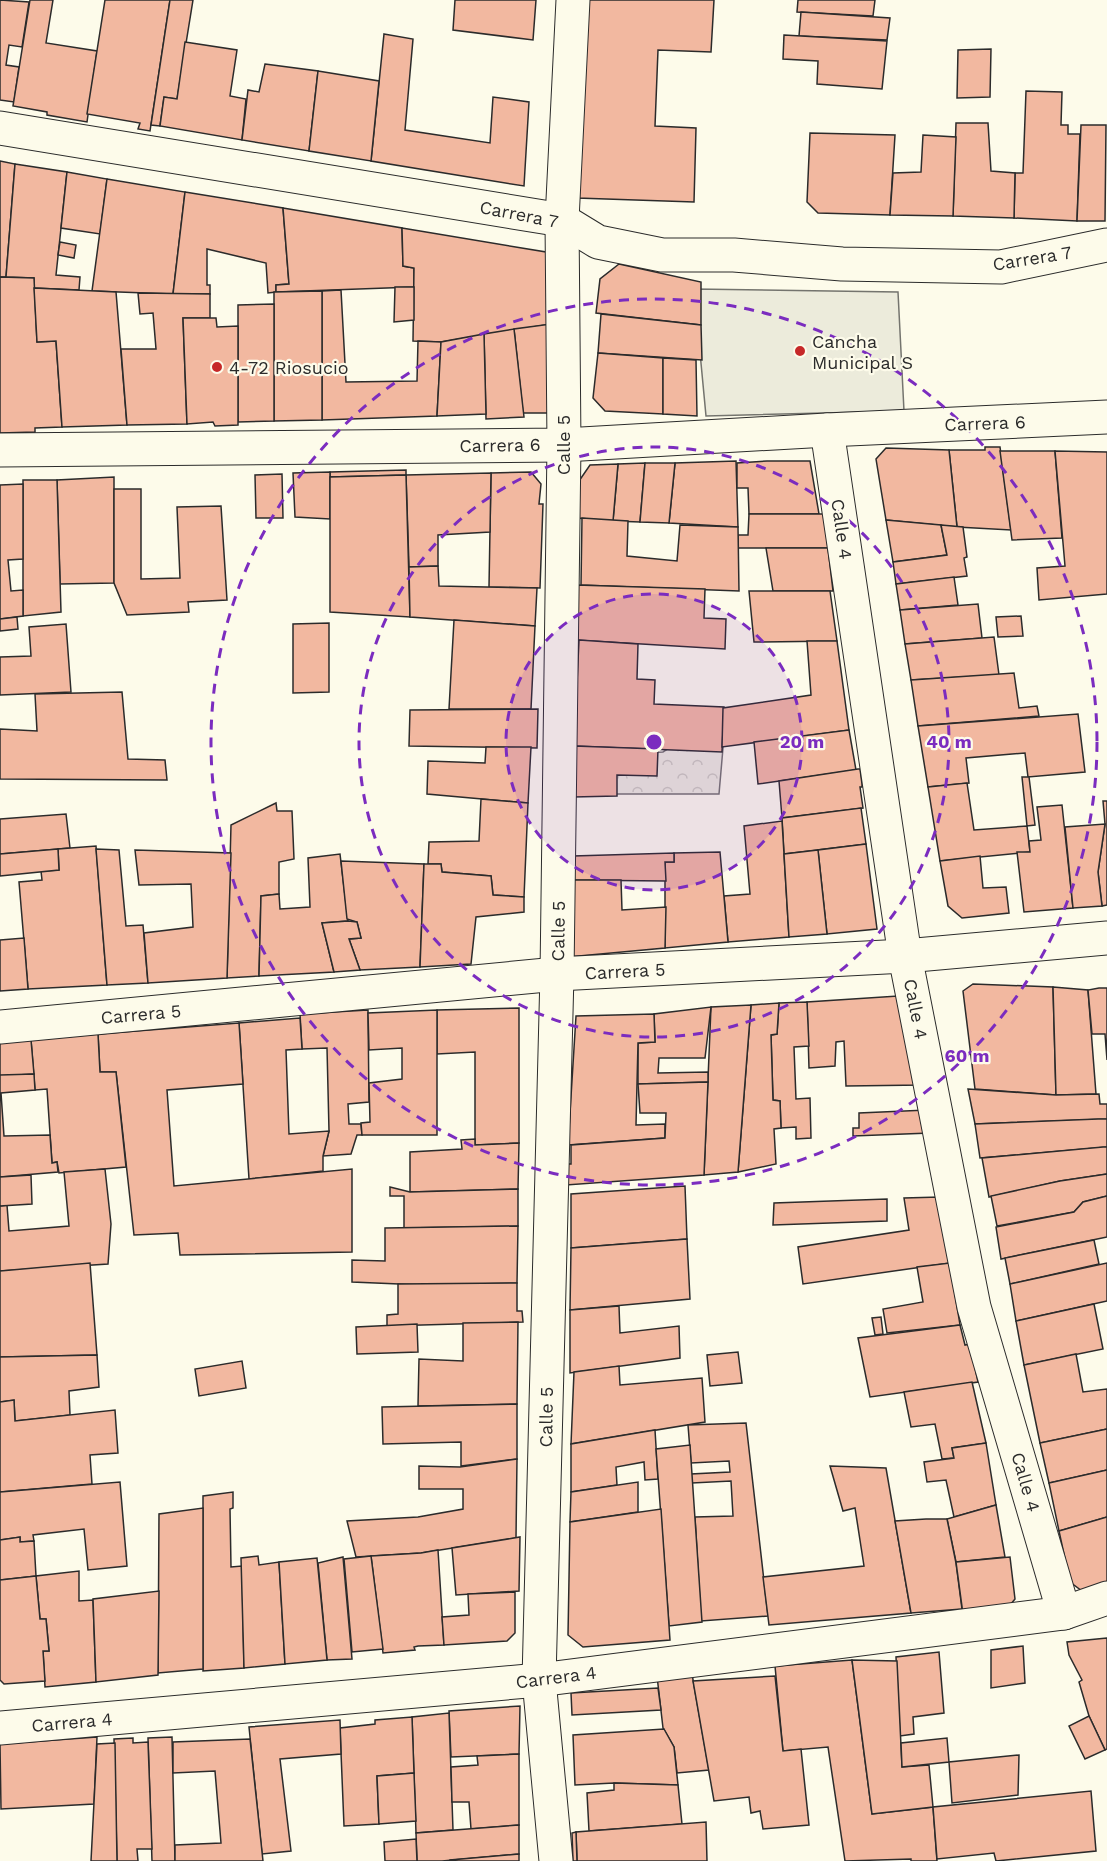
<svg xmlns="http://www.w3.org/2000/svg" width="1107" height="1861" font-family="'Work Sans',sans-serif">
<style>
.park{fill:url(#park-crowns);stroke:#74746e;stroke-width:1.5}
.pitch{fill:#ecebdb;stroke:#74746e;stroke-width:1.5}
.building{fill:#f2b8a0;stroke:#2b2b2b;stroke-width:1.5}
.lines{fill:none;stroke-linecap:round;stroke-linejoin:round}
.minor-casing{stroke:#2b2b2b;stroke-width:35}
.primary-casing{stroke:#2b2b2b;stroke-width:35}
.minor{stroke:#fdfbea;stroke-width:33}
.primary{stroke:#fdfbea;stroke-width:33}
.ring{fill:none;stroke:#7b2cbf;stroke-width:3;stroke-dasharray:10 8}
.poi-dot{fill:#c62828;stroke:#fdfbea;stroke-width:2}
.labels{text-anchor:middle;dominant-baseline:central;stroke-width:4.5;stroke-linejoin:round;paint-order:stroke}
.street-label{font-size:18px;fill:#2b2b2b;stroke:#fdfbea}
.poi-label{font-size:18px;fill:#2b2b2b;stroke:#fdfbea;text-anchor:start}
.centre{fill:#7b2cbf;stroke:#fdfbea;stroke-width:3}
.ring-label{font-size:18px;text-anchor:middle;font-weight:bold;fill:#7b2cbf;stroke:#fdfbea;stroke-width:4.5;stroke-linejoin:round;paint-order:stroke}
</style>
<defs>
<pattern id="park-crowns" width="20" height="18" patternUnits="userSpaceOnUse" patternTransform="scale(1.5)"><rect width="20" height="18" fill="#ecebdb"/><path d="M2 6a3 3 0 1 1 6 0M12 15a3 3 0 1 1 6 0" fill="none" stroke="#cbcabc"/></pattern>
</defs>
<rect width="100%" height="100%" fill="#fdfbea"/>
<path class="park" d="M725,725L719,794H581L645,753L663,752L683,739Z"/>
<path class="pitch" d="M694,289L898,292L904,411L706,416Z"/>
<g class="building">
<path d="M0,0L29,2L22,47L9,45L6,65L19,67L14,102L0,100Z"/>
<path d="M30,0H53L46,43L97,51L87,122L47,115V112L13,106Z"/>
<path d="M105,0H170L150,131L138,129L140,123L87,114Z"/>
<path d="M170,0H193L177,99L164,97L160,126L151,125Z"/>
<path d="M455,0H536L533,40L453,30Z"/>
<path d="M587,0H714L711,52L658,50L655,126L696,128L694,202L577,198Z"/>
<path d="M798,0H875L873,16L797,12Z"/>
<path d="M801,12L890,18L887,40L799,36Z"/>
<path d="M384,34L413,39L405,130L490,143L493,97L529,102L524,186L371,161Z"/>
<path d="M784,35L887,41L882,89L817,84L818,61L783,59Z"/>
<path d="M185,42L237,50L230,96L246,99L242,140L160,126L164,97L177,99Z"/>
<path d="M991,49L990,97L957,98L958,50Z"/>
<path d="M265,64L318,71L309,151L242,140L248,90L259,92Z"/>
<path d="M318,71L379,81L371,161L309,151Z"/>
<path d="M1026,91L1062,92L1061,125H1068V134H1080L1077,221L1014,218L1015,173H1023Z"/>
<path d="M956,123H988L991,171L1015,173L1014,218L953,216Z"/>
<path d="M1081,125H1106L1105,221H1077Z"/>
<path d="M810,133L895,135L890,215L818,213L807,202Z"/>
<path d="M923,135L956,137L953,216L890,215L893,173L921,172Z"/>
<path d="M0,161L15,164L6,277H0Z"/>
<path d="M15,164L67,172L56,275L80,277L79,290L34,288V278L6,277Z"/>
<path d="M67,172L107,179L100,234L61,228Z"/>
<path d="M107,179L185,192L173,294L92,291Z"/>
<path d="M185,192L283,208L289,284L276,285V292L268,293L266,263L207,249V285H210V294H173Z"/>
<path d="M283,208L402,228L403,266L414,268V287L276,292V285L289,284Z"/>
<path d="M402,228L552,253L551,324L441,342L413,341L414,268L403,266Z"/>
<path d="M60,242L76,245L74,258L58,255Z"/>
<path d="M619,264L701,282V325L596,313L600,279Z"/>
<path d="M0,277L34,278L37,342L56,341L62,427L35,428V432L0,433Z"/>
<path d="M395,287H414V320L394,322Z"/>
<path d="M34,288L116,292L127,425L62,427L56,341L37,342Z"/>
<path d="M341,290L346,382L417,381L418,341L441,342L437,416L322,420V291Z"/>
<path d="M322,291V420L274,421V292Z"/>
<path d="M138,293L210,294V318H183L187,424L127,425L121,349H156L153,313L140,314Z"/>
<path d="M274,304V421L238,422V305Z"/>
<path d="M601,314L701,325L702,360L598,353Z"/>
<path d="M183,318H216L217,327L238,326V425L215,426L213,422L187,424Z"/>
<path d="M551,324L549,413H523L514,329Z"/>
<path d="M514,329L524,417L486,419L484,334Z"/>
<path d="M484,334L486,414L437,416L441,342Z"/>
<path d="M598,353L663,358V414L605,411L593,398Z"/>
<path d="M663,358L696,360L697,416L663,414Z"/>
<path d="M985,447H1000L1011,530L957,527L949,450H985Z"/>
<path d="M886,448L949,450L957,527L886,520L876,459Z"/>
<path d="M1000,451H1055L1062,538L1012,540Z"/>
<path d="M1055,451L1107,452V594L1039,600L1037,568L1065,566Z"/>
<path d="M736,461L738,527L669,523L675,463Z"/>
<path d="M767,461H810L819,514H749L748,488H737V463Z"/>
<path d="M645,463L640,522L613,521L618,464Z"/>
<path d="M645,463H675L669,523L640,522Z"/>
<path d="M618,464L613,521L577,518L579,481L590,465Z"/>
<path d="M406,470V475L330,477V472Z"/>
<path d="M330,472V519L295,517L293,473Z"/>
<path d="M531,472L541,484L539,504H543L540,588L489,587L491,473Z"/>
<path d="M491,473L490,532L438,535V566L409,567L406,475Z"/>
<path d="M282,474L283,518H256L255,475Z"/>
<path d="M406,475L410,617L330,612V477Z"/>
<path d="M114,477V583L60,584L57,480Z"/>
<path d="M23,480H57L61,612L23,616Z"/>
<path d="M23,484V559L8,560L11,591L23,590V616L0,619V485Z"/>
<path d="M114,489H141V579L180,578L177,507L221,506L227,600L188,602L189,612L127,615L114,583Z"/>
<path d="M749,514H824L828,548H738V535H748Z"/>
<path d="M582,518L628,521L627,556L677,561L680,525L738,527L739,591L581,585Z"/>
<path d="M886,520L941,525L947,555L893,562Z"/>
<path d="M941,525L963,527L967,557L964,558L967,576L896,584L893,562L947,555Z"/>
<path d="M766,548H828L833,591H773Z"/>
<path d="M438,566L439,586L537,588L535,626L410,617L409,567Z"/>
<path d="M954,577L958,605L900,610L896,584Z"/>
<path d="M576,585L705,589L704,618L726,619L725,649L575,640Z"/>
<path d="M749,591H830L837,641L754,642Z"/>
<path d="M978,604L982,638L905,644L900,610Z"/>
<path d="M1021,616L1023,636L998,637L996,617Z"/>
<path d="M17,617L18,629L0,631V619Z"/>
<path d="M454,620L535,626L531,709H449Z"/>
<path d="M329,623V692L293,693V624Z"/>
<path d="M66,624L71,692L0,695V657L31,656L29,627Z"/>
<path d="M994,637L999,675L911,680L905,644Z"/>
<path d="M579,640L638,644L637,679L655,680L654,704L724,707L722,752L574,746Z"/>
<path d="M807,641H837L849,730L722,747L723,708L811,695Z"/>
<path d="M1014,673L1019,708L1037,706L1039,716L918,726L911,680Z"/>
<path d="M122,692L128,759L165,760L167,780L0,779V729L37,731L35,694Z"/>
<path d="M538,709L537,748L409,746L410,710Z"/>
<path d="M1078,714L1085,772L1028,777L1025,753L966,758L969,783L928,787L918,726Z"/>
<path d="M849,730L856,770L758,784L754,742Z"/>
<path d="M574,746L658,749L657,776L617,775V796L573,797Z"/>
<path d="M486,747H531L528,803L427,794L428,761L485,763Z"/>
<path d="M858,769H860L862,784V787H860L863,808L782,818L779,781Z"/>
<path d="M1022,777H1029L1035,825L1027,826Z"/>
<path d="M967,783L974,830L1027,826L1030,852L940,861L928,787Z"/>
<path d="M481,799L528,803L524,897L493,895L491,876L442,872L441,864H428L429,842L479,841Z"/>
<path d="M1103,801H1107V905L1102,906L1098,872L1105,824Z"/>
<path d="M276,803L277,811H292L294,859L279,862V894L261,896L259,976L227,978L231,825Z"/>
<path d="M1062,805L1073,908L1024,912L1017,852H1030L1029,841L1041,840L1037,807Z"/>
<path d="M861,808L866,844L784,854L782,818Z"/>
<path d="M66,814L70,848L0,854V819Z"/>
<path d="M782,821L789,937L728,942L724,896L750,894L744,826Z"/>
<path d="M1105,824L1098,872L1102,906L1073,908L1065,827Z"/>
<path d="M866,844L877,929L827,934L818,850Z"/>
<path d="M96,846L107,985L28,989L19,882L42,880L41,871L59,870L58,849Z"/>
<path d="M58,849L59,870L0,876V854Z"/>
<path d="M96,849L119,850L126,926L143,925L148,983L107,985Z"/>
<path d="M135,850L231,853L227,978L148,983L144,933L193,927L191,884L139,885Z"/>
<path d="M818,850L827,934L789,937L784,854Z"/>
<path d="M720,852L728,942L665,948V862H674V853Z"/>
<path d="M674,853V862H665L666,881L567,880L573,856Z"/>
<path d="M340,854L348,921L322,923L334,972L259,976L261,896L279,894L280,909L310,907L308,858Z"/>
<path d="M980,856L983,888L1006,887L1009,913L962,918L948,906L940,861Z"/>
<path d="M341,861L424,864L420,967L360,970L349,939L361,938L357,922L347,919Z"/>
<path d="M424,864H441L442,872L491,876L493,895L524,897V912L476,917L471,964L420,967Z"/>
<path d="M571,880H621L622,910L666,907L665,948L568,957Z"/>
<path d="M348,921L357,922L361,938L349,939L360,970L334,972L322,923Z"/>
<path d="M24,938L28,989L0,991V940Z"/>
<path d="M973,984L1053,987L1056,1095L975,1089L963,991Z"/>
<path d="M1053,987L1088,990L1096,1094L1056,1095Z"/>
<path d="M1099,988H1107V1060L1105,1034H1092L1088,990Z"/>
<path d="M898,996L923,1085L846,1086L844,1041L836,1042L835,1066L809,1068L807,1002Z"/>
<path d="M807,1002L809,1046L794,1047L796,1099L810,1098L811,1138L796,1139V1127L781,1128L780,1101L773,1100L771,1035L777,1034L779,1003Z"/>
<path d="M779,1003L777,1034L771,1035L773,1100L780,1101L781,1128L774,1129L776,1164L738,1172L751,1005Z"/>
<path d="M751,1005L738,1172L704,1175L711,1007Z"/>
<path d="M711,1007L705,1058H659L658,1073L708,1072V1082L638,1084V1043L655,1042L654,1014Z"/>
<path d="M519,1008V1143L475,1145V1052L437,1054V1010Z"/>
<path d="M368,1010L369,1102L348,1104L349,1124H361L362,1135H357L351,1154L323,1156L329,1131L327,1048L302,1049L300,1014Z"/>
<path d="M437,1010V1135H362L361,1123L370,1122L369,1083L402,1079V1048L369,1050L368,1013Z"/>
<path d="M654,1014L655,1042L638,1043L636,1125L665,1124V1138L568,1145L576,1016Z"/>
<path d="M300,1018L302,1049L286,1050L289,1134L329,1131L323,1156V1171L249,1179L239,1023Z"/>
<path d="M239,1023L243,1084L167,1090L174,1186L352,1169V1252L180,1255L178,1233L134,1235L116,1072H100L98,1034Z"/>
<path d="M98,1034L100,1072H116L126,1167L59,1173L57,1162L52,1163L47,1089L35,1090L31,1040Z"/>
<path d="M31,1040L34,1074L0,1076V1042Z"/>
<path d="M34,1074L35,1090L1,1093L4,1136L50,1135L52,1163L57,1162L58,1172L0,1177V1075Z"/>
<path d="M708,1082L704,1175L566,1185V1164H571V1145L665,1138L666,1113H640L638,1084Z"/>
<path d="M968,1089L1056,1095L1099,1094L1100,1104H1107V1119L975,1124Z"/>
<path d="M927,1110L930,1133L853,1136V1128H859V1113Z"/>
<path d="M1098,1119H1107V1147L980,1158L975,1124Z"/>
<path d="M475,1139V1145L519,1143L518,1189L410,1192V1152L462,1149L461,1140Z"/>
<path d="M1103,1147H1107V1174L1060,1181L989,1197L982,1158Z"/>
<path d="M105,1169L111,1224L108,1264L0,1271V1206L7,1205L9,1231L69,1226L64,1172Z"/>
<path d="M1107,1174V1196L1083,1202L1074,1212L997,1226L991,1196L1060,1181Z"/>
<path d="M31,1175L32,1204L0,1206V1177Z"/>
<path d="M685,1186L687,1239L571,1248V1194Z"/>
<path d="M390,1187L410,1192L518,1189V1226L404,1228V1196H390Z"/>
<path d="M1107,1196V1237L1001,1259L996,1227L1074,1212L1083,1202Z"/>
<path d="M940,1197L950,1263L803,1284L798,1247L909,1230L904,1198Z"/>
<path d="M887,1199V1221L773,1225L774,1203Z"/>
<path d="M518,1226L517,1283L423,1285L352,1282V1260L385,1261V1228Z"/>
<path d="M687,1239L690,1299L570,1310L571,1248Z"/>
<path d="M1094,1240L1099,1264L1010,1284L1005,1258Z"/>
<path d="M90,1263L97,1355L0,1357V1271Z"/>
<path d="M950,1263L960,1325L887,1333L883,1309L923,1302L917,1267Z"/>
<path d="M1107,1263V1301L1016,1321L1010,1284Z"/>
<path d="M517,1283V1311H522L523,1322L387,1326V1315L398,1314V1284Z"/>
<path d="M1094,1304L1103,1349L1024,1365L1016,1321Z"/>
<path d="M619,1306L620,1333L679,1326L680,1358L570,1373V1310Z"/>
<path d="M881,1317L883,1334L875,1335L872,1318Z"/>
<path d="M518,1322L517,1404L418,1406L419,1359L463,1361V1323Z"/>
<path d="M417,1324L418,1352L357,1354L356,1327Z"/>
<path d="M960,1325L965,1345L970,1344L978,1382L870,1397L858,1338Z"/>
<path d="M738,1352L742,1383L710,1386L707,1355Z"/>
<path d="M1076,1354L1083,1392L1107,1389V1429L1040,1443L1024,1365Z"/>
<path d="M97,1355L99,1387L69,1391L70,1415L15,1421L14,1400L0,1402V1357Z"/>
<path d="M242,1361L246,1388L199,1396L195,1369Z"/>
<path d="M619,1366L620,1385L702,1378L705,1422L571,1444L574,1372Z"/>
<path d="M972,1382L986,1443L952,1448L954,1458L942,1459L935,1424L911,1427L904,1392Z"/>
<path d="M14,1400L15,1421L115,1410L118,1453L90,1455L92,1484L0,1492V1402Z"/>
<path d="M517,1404V1459L461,1466V1442L383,1444L382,1407Z"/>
<path d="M746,1423L768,1616L701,1621L695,1517L733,1516L731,1481L692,1483L691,1474L730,1472L729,1461L691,1463L688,1425Z"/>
<path d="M1107,1429V1470L1049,1483L1040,1443Z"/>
<path d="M655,1430L658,1479L645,1480L644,1462L616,1467L617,1485L571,1492V1444Z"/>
<path d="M986,1443L996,1505L954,1517L946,1480L927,1482L924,1462L954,1458L952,1448Z"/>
<path d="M690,1445L702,1622L669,1626L656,1449Z"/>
<path d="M517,1459L516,1538L421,1553L356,1557L347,1521L418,1517L463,1509V1489H419V1466L460,1467Z"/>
<path d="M830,1466L886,1468L911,1613L769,1625L763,1577L864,1566L855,1508L843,1511Z"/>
<path d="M1107,1470V1517L1059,1531L1049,1483Z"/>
<path d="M120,1482L127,1566L88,1570L84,1529L33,1535L34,1541L20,1542V1537L0,1540V1492Z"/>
<path d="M638,1482V1512L570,1522L571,1492Z"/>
<path d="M233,1492V1508L230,1509L231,1567L242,1566L244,1668L203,1671V1496Z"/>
<path d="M996,1505L1005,1557L956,1562L947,1519Z"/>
<path d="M203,1508V1669L158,1673L159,1514Z"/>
<path d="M661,1509L670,1640L583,1647L568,1635L570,1522Z"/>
<path d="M1107,1517V1582L1082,1591L1070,1582L1059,1531Z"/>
<path d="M926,1519H947L956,1563L962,1609L911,1613L895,1521Z"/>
<path d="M20,1537V1542L34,1541L36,1576L0,1580V1540Z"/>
<path d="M520,1537L519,1591L456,1595L452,1548Z"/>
<path d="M438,1550L444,1645L418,1646L414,1647L415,1650L383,1653L371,1556L421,1553Z"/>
<path d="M258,1556L259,1565L279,1562L285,1664L244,1668L241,1558Z"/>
<path d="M371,1556L383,1649L352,1652L344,1559Z"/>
<path d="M343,1557L352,1659L327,1660L318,1563Z"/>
<path d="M1010,1557L1015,1599L1006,1610L963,1614L956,1562Z"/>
<path d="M317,1558L327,1660L285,1664L279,1562Z"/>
<path d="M79,1571V1601L93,1600L96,1682L45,1687L43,1651H49L46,1619H40L36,1576Z"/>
<path d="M36,1576L40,1619H46L49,1651H43L45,1681L4,1684L0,1680V1580Z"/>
<path d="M159,1591L158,1675L96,1682L93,1599Z"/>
<path d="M515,1592V1633L507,1641L444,1645L442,1617L469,1615L468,1594Z"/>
<path d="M1107,1638V1749L1105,1750L1089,1716L1079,1682L1082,1680L1069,1655L1067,1642Z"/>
<path d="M1023,1646L1025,1683L991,1688V1650Z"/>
<path d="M939,1652L944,1713L913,1717L914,1734L900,1736L896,1657Z"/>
<path d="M852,1660L872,1814L933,1807L937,1861H911V1859L845,1861L828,1747L783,1751L775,1666Z"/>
<path d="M852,1660L897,1661L902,1767L929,1765L933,1807L872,1814Z"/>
<path d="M692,1674L709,1770L677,1773L674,1747L663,1728L657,1676Z"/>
<path d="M775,1676L783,1751L801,1749L809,1825L763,1829L760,1811L751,1813L749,1797L714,1801L693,1681Z"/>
<path d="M658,1688L661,1710L572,1715L571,1693Z"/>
<path d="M520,1706L519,1754L451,1757L449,1711Z"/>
<path d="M449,1713L453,1830L416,1833L412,1717Z"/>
<path d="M1089,1716L1105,1750L1085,1759L1069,1726Z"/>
<path d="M412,1717L414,1773L377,1776L379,1824L344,1826L340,1728L375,1724V1720Z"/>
<path d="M340,1720L341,1754L280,1759L291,1851L262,1854L249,1727Z"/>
<path d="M664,1729L674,1747L678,1785L614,1783L575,1785L573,1735Z"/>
<path d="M97,1737L94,1804L1,1809L0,1744Z"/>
<path d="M172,1737L175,1861H152L148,1738Z"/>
<path d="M133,1738V1743L148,1742L152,1849H137L138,1861H117L114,1739Z"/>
<path d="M947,1738L949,1762L902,1767L901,1743Z"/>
<path d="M250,1739L263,1861H175V1845L221,1843L215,1771L173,1773V1742Z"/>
<path d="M115,1743L117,1861H91L97,1744Z"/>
<path d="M519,1754V1825L471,1829L469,1802H452L451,1767L478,1765L477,1756Z"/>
<path d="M1019,1755L1018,1795L952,1803L949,1762Z"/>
<path d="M414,1773L416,1821L379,1824L377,1776Z"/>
<path d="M614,1783L678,1785L682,1824L589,1831L587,1793L614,1790Z"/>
<path d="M1091,1791L1096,1851L996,1861L994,1853L937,1859L933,1807Z"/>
<path d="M706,1822L707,1861H577L576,1832Z"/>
<path d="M519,1825V1854L442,1861H417L416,1833Z"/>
<path d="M576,1832L577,1861H573L572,1833Z"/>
<path d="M416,1839L417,1861H385L384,1842Z"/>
<path d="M519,1854V1861H450V1860Z"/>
</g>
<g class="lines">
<defs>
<g id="minor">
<path d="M0,128L562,220L598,242L662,255H734L842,264L1001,267L1107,245"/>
<path d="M827,430L905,956L974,1307L1064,1613"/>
<path d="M0,450L564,445L827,430L1107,417"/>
<path d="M0,1027L557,974L905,956L1107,938"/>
<path d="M556,1861L539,1680L557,974L564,445L562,220L573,0"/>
</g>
<path id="primary" d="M0,1728L539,1680L1064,1613L1107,1598"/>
</defs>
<use href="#minor" class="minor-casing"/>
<use href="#primary" class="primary-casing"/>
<use href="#minor" class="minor"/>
<use href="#primary" class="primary"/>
</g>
<circle cx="654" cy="742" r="148" fill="#7b2cbf" fill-opacity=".12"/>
<g class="ring">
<circle cx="654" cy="742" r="148"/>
<circle cx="654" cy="742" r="295"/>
<circle cx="654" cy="742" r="443"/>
</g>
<g class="poi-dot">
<circle cx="800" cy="351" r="6"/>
<circle cx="217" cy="367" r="6"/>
</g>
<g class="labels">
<g class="street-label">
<text transform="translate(519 214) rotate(11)">Carrera 7</text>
<text transform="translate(1032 258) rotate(-9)">Carrera 7</text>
<text transform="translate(985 423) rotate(-2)">Carrera 6</text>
<text transform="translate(500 445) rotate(-1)">Carrera 6</text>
<text transform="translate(563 445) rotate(-90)">Calle 5</text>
<text transform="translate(842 529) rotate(82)">Calle 4</text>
<text transform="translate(558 931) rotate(-89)">Calle 5</text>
<text transform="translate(625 971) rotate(-3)">Carrera 5</text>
<text transform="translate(916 1009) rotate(79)">Calle 4</text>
<text transform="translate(141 1014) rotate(-5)">Carrera 5</text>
<text transform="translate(546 1417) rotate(-89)">Calle 5</text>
<text transform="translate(1026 1482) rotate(74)">Calle 4</text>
<text transform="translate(556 1677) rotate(-7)">Carrera 4</text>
<text transform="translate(72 1722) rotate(-5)">Carrera 4</text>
</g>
<g class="poi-label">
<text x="812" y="341">Cancha<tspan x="812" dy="21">Municipal S</tspan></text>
<text x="229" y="367">4-72 Riosucio</text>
</g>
</g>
<circle cx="654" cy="742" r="9" class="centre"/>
<g class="ring-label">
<text x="802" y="748">20 m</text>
<text x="949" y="748">40 m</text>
<text x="967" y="1062">60 m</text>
</g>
</svg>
